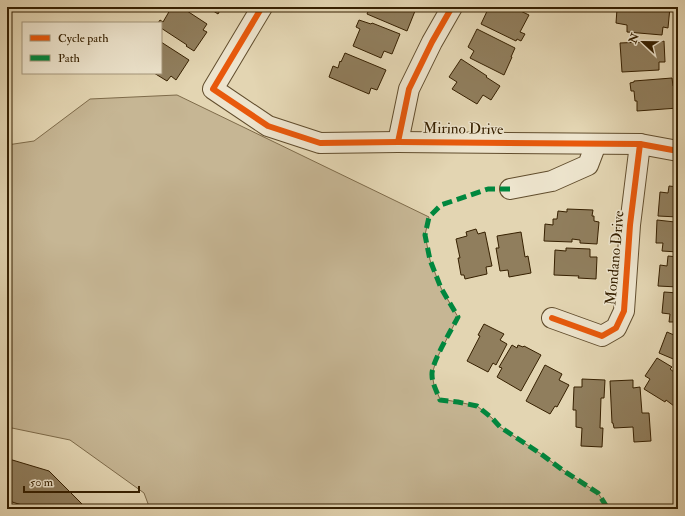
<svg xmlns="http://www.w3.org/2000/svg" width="685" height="516" font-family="'IM FELL Double Pica',serif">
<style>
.green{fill:#c6b694;stroke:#7e6b4a}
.building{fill:#907e5d;stroke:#362001}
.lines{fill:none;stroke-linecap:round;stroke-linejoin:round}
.minor-casing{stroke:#614d2d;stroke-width:22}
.minor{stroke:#ede4cd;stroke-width:20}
.quiet{stroke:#00873e;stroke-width:5;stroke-dasharray:10 5;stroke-linecap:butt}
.cycleway-casing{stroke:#ede4cd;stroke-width:8}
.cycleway{stroke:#e8590c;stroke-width:6}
.labels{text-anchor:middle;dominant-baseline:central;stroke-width:3;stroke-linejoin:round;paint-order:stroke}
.street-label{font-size:15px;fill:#362001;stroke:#ede4cd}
</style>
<rect width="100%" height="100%" fill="#e3d5b2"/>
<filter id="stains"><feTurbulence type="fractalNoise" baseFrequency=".005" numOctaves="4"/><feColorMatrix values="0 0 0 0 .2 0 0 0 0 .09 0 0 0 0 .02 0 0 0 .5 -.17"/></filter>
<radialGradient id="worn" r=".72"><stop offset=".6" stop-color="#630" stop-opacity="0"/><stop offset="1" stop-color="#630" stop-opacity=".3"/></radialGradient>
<path class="green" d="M177,95L429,217L425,235L430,260L441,288L458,317L437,358L432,374L434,385L440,399L458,402L477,406L492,418L500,427L541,454L564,471L598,493L608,509H150L144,493L70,440L7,427V145L34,141L90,99Z"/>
<g class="building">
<path d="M174,7H181L207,24L203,30L207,32L194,51L186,46L187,45L161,28V23H158L160,20L163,22L170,10L172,11Z"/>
<path d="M207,7H222L218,14Z"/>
<path d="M370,7H410L409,8L415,11L407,31L367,14Z"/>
<path d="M489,7H495L499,9L500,7H512L529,15L520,32L525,34L521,41L517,39L516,41L481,24Z"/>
<path d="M623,7H670L668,28L663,27L662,35L627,32V25L616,23L617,9L623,10Z"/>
<path d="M359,20L371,24L372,23L400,34L392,54L384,51L381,58L353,46L360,29L356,27Z"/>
<path d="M477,29L515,48L511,57H512L504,75L470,58L474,51L468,47Z"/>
<path d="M664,41L665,62H659V70L622,72L620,43Z"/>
<path d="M161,42L189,60L176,80L171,76L167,81L154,73H161Z"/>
<path d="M345,53L386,70L377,90L371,88L369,94L329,77L333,66L338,68L340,61L341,62Z"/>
<path d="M461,59L487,76L486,77L500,86L491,100L483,95L477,104L452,89L457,82L449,77Z"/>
<path d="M672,78L673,86L678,85V108L637,111V101H635L634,91H631L630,83L634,82V81Z"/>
<path d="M669,186L678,187V217L658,216L660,192L668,193Z"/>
<path d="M567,209L593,210L592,216H594V221L599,222L597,244L580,243V240L572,239V242L544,241L545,224L553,225V219H557L558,211L567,212Z"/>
<path d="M657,220L675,222V224H678V252L662,251L663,243H656Z"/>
<path d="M476,229L478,234L485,232L492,266L486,267L487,274L465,279L464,275H461L458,258H460L456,239L467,236L466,232Z"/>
<path d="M521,232L525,257L528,256L531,273L509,277L508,270L500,271L496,248H499L497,236Z"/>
<path d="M566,248L590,249V257H597L596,279L578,278L579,276L554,275L555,250L566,251Z"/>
<path d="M668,256L678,257V287L658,286L660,265L667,266Z"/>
<path d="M664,292L678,293V322H669L670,314L662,313Z"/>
<path d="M484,324L504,334L500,340L507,344L496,365L493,363L488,372L467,361L480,336L478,335Z"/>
<path d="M677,328H678V361L659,353L667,332L674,335Z"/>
<path d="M512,345L517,348L518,345L523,347L524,346L541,355L521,391L497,377L502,368L499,367Z"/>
<path d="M657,358L672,367L670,369L678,375V408L675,405L674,406L666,400L665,402L644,389L650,379L645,376Z"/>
<path d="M545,365L562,374L559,380L569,385L557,407L555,406L550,414L526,401Z"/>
<path d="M582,379L605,380L604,398H601L600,428H603L602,447L581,446L582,428L576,427V410H573L574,387H582Z"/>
<path d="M633,380V388L640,387L642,413H649L651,441L634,442L633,427L614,428L613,423H612L610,381Z"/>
<path d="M7,455L10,456L9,459L49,471L87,509H29L28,507L9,501V500L7,499Z"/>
</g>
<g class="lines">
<defs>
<g id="minor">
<path d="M262,7L213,89L268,126L320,143L398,142L640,144L678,151"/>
<path d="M398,142L409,89L432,42L452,7"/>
<path d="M510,189L552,181L588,165L596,144"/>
<path d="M552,318L602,336L616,328L624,311L630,225L640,144"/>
</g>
</defs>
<use href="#minor" class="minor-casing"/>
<use href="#minor" class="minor"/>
<path class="quiet" d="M510,189H488L441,205L429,217L425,235L430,260L441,288L458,317C452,329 431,363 432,375C432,383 437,392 440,400L458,402L477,406L492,418L500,427L541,454L564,471L598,493L608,509"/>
<defs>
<g id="cycleway">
<path d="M262,7L213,89L268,126L320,143L398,142L640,144L678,151"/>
<path d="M398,142L409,89L432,42L452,7"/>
<path d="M552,318L602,336L616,328L624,311L630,225L640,144"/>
</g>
</defs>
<use href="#cycleway" class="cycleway-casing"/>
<use href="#cycleway" class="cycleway"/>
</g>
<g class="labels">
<g class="street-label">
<text transform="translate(463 129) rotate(1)">Mirino Drive</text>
<text transform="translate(615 258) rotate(-85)">Mondano Drive</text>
</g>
</g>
<rect width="685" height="516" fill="none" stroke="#e3d5b2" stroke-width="24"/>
<rect x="8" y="8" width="669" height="500" fill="none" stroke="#362001" stroke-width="2"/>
<rect x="12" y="12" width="661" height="492" fill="none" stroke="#362001"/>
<rect x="22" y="22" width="140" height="52" fill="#ede4cd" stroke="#a4967b"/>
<rect x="30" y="35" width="20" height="6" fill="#e8590c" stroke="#a4967b"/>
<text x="58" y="42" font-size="12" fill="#362001">Cycle path</text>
<rect x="30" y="55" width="20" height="6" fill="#00873e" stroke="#a4967b"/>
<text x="58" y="62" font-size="12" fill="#362001">Path</text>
<g transform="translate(643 42) rotate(292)" stroke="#ede4cd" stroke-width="3" paint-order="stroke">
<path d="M0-3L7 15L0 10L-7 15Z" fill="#362001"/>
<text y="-6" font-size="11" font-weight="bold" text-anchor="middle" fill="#362001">N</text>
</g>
<path d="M24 486v6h115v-6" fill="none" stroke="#362001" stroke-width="2"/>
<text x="30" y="486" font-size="12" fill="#362001" stroke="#ede4cd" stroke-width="3" paint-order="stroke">50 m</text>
<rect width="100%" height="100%" filter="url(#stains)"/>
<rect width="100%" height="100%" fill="url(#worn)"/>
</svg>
